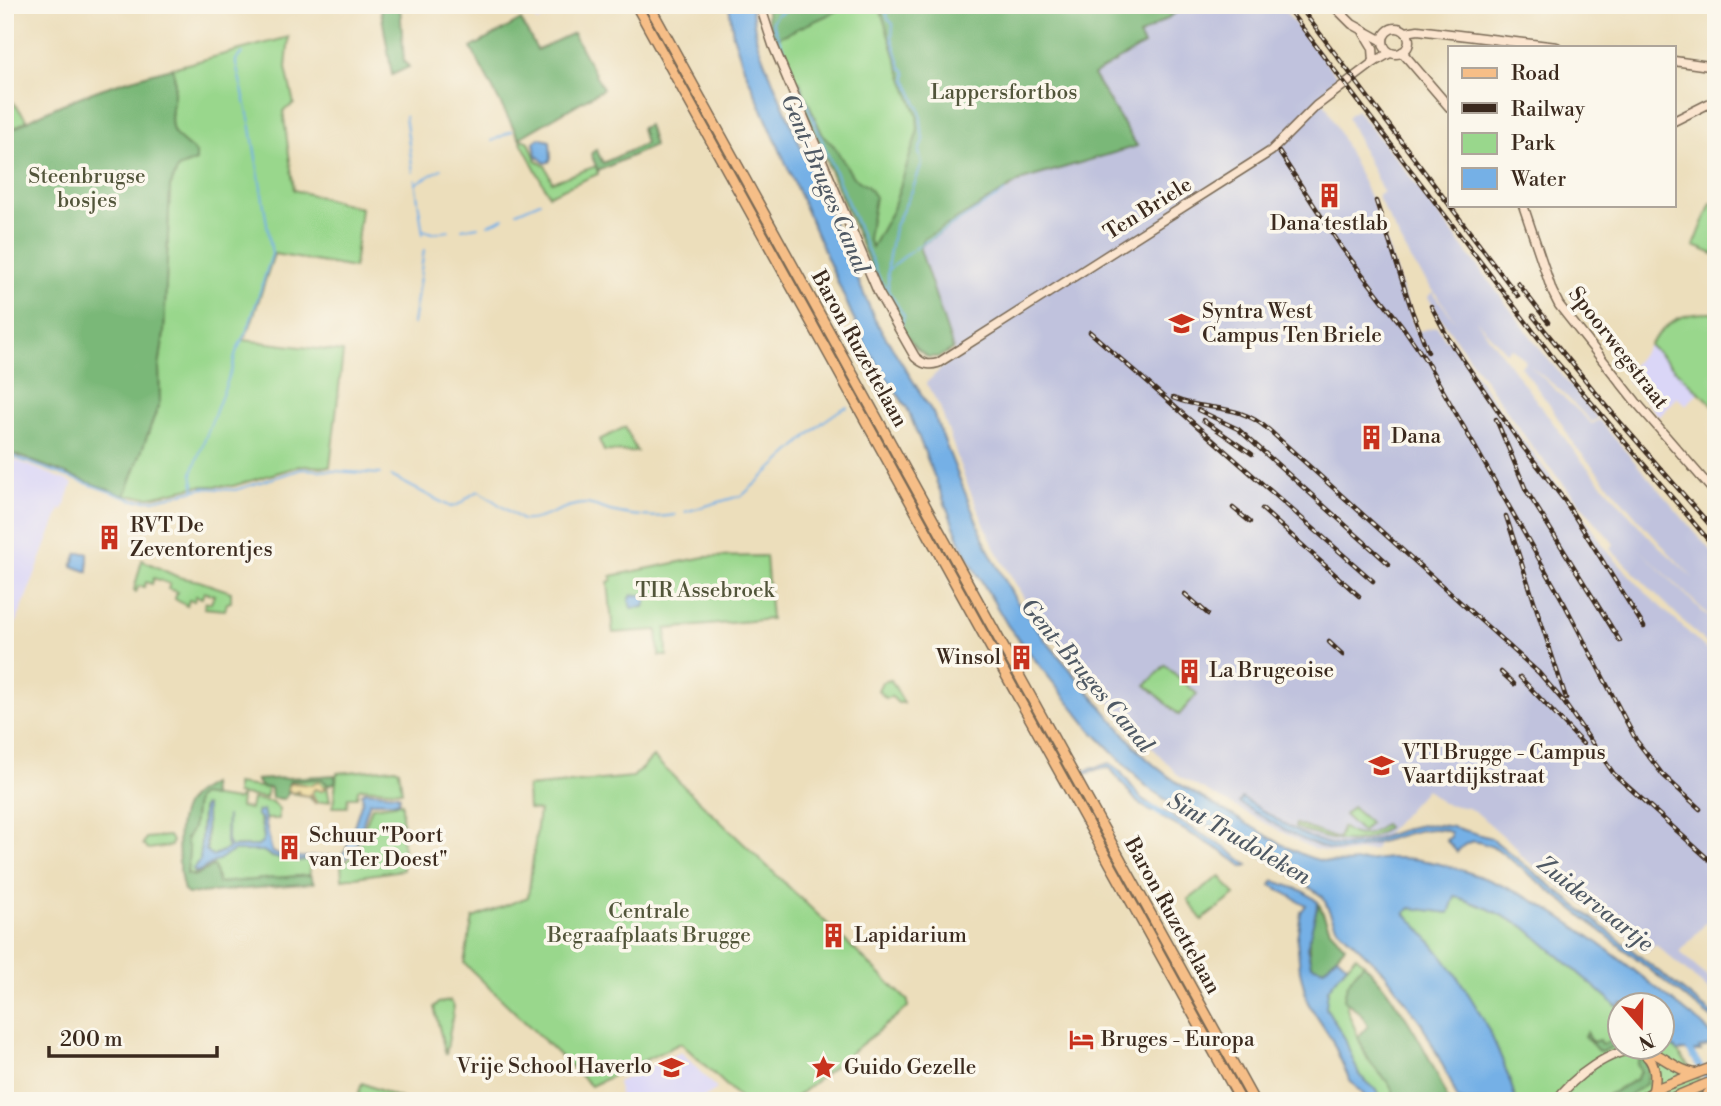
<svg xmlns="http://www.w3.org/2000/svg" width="1721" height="1106" font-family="'Libre Bodoni',serif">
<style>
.built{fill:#dad6f7}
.industrial{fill:#c0c2dd;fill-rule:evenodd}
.green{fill:#99d78c;stroke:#6a8055;stroke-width:2}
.forest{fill:#7ab878;stroke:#5a714b;stroke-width:2}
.sand{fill:#eeda9e;stroke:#94825e;stroke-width:2}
.water{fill:#75b0e6;stroke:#586d82;stroke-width:2}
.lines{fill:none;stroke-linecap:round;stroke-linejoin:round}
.stream{stroke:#75b0e6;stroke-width:2}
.canal{stroke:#75b0e6;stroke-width:6}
.secondary-casing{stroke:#796955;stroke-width:11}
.primary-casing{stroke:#796955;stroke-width:12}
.secondary{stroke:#fbe5cf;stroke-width:8}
.primary{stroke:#f6be87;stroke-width:9}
.rail-casing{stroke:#3b2a1e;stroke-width:4.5}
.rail{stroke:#fbf7ec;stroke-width:2;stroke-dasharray:5;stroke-linecap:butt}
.labels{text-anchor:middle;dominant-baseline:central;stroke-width:7;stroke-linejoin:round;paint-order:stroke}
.park-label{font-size:21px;fill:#52553a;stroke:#fbf7ec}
.street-label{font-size:21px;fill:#3b2a1e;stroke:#fbf7ec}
.poi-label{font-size:21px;fill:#3b2a1e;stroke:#fbf7ec;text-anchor:start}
.water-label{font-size:23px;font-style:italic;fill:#4f5964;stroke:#fbf7ec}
</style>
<rect width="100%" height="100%" fill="#fbf7ec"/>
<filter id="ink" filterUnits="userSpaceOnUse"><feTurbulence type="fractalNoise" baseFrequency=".0143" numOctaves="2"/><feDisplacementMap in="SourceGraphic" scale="14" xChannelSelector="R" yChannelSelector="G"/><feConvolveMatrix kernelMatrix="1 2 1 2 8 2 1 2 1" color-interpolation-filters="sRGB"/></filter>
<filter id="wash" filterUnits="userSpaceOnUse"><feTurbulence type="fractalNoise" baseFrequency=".00686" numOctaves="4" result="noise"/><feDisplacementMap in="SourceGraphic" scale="28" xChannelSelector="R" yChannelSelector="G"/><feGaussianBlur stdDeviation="1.57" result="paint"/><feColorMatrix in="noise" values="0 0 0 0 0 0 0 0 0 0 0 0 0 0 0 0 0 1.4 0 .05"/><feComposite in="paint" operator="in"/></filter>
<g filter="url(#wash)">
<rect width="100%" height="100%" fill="#ecdebb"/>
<g class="built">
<path d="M529,5H567L537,22Z"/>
<path d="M1649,345L1654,349L1716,408L1699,392L1686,405L1677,397L1659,416L1628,382L1626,374Z"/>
<path d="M5,456L73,483L63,510L60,509L12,634L5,632Z"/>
<path d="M681,1052L717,1089L698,1101L621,1100L617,1082Z"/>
</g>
<g class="industrial">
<path d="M1188,5H1280L1339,79L1320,96L1327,107L1373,203L1416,332L1437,326L1446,340L1451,339L1500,410L1561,490L1591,526L1606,550L1650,597L1716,658V912L1679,952L1716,985V997L1655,944L1647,952L1589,904L1586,906L1520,855L1516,847L1476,812L1468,808L1442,803L1426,789L1382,838L1374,850L1340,854L1313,849L1180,777L1075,665L1031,610L995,549L965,479L940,407L926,383L956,355L920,249L923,244L1022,180L1137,146L1093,75L1144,45L1139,37Z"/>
<path d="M1356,110L1396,158L1547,358L1598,418L1592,422L1559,389L1529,365L1592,424L1599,420L1716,557V597L1712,594L1716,598V622L1638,548L1716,625V653L1610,549L1614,544L1533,448L1438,314L1428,297L1432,292L1457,323L1413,263L1377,196L1383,192L1347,117ZM1476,320L1506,352L1512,348L1526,361L1521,366L1551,407L1575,446L1646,528L1694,579L1648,536L1581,460Z"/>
</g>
<g class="green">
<path d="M787,5H1188L1139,36L1144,45L1093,75L1137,146L1022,180L923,244L909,264L896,311L828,141C812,125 809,100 799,82H793L775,39Z"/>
<path d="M289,37L286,68L294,104L283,111L294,190L361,208L354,268L274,254L250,327L243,340L343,352L330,467L300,466L233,486H199L151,497L125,496L160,401L159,367L164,333L170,187L178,168L196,153C190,147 180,141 175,134C164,119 181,88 172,68Z"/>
<path d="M5,92L27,120L5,134Z"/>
<path d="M519,138L529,142L536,160L546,167L552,182L596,166L598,174L549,195Z"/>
<path d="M1711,203H1716V255L1694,246Z"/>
<path d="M1716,313V408L1649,345C1671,318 1681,312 1716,313Z"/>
<path d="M625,427L637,452L604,451L599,440Z"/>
<path d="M766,556L771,619L666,629L667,656H659L657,630L613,633L608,582L612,580L611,576L704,557Z"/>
<path d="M142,560L178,577L199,581L231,592V602L227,603L225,610L204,608L206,602L211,603L214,595L204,592L202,598L196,596L194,601L189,600L187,606L175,599L177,592L168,589L170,584L154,578L152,584L146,582L144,587L139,586L136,592L134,590Z"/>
<path d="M1165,665L1197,694L1179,715L1146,685Z"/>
<path d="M891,680L904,703H898L892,697L885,698L878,690L882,682Z"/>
<path d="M653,757L908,1001V1007L791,1101H743L681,1043L591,1086L464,963L473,918L528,897L539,811L528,809L527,787L633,777Z"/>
<path d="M395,768L399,770L402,791L361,788L358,790L357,797H348L347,807H333L337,773Z"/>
<path d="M294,779H322L326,781L330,801L315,803L308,796L286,792L285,789Z"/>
<path d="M236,784L267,788L266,798L236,794Z"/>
<path d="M201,795L236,800L241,797L240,807L250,809L252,799L273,802L279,809V819H266L258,812L264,837L262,843L258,846H234L212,856L207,851L206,807L204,806L202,809L200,860L195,865L234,851H263L272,857L298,861L309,859L310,875L217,883L214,866L190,876L187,871L189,851L185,842L193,828L196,799Z"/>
<path d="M402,803L403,870L342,879L341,864L355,855L372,807Z"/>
<path d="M1352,807L1370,823L1362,832L1344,815Z"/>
<path d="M1296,824L1338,839L1342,827C1356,839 1371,837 1384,824L1387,827C1361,852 1323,839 1295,827Z"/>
<path d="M169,836L172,841L171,846L148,849L143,844L146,838Z"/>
<path d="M1111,852L1123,873L1126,874L1195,1000L1190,1002L1109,853Z"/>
<path d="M1220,876L1235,895L1202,920L1188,900Z"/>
<path d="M1455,896L1489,909L1525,927L1619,1008L1620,1046H1662V1043L1674,1047L1715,1101H1516C1496,1029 1455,967 1405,913L1410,908L1449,913Z"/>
<path d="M1356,956L1364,963C1339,990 1342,999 1356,1031C1360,1041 1363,1052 1369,1061C1379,1076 1393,1081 1395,1101H1382L1368,1083L1359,1075L1344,1037L1326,1008V996L1330,985Z"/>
<path d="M450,1001L454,1006L446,1055L434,1007L438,1003Z"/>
<path d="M362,1083L407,1101H356Z"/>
</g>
<g class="forest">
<path d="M380,5H406L400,7L404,61L409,67L392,75Z"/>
<path d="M770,5H850L775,39L767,17V7Z"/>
<path d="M879,5H1188L1139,36L1144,45L1093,75L1137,146L1022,180L924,239L920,249L953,349L939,357H928L916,348L903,331L881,291L793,82L799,81L823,136L834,146L853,177L868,187L875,197L868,239L872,247L893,209L918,130L917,115L898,65Z"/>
<path d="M521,20L537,50L573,33L603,89L519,138L471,48Z"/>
<path d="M172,68C181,88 164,119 175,134C180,141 190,147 196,153V161L178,168L170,187L164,333L159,367L160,401L125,496L5,451V134C56,102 115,82 172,68Z"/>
<path d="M648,125L654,146L598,171L591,154L596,149L603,163L645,144L641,128Z"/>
<path d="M335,775L336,782L328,785L322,779L290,781L288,785V794L284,799L272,798L271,788L261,787L256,780Z"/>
<path d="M211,784L212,797L201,795L196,799L193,828L186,838L189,851L187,874L194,876L214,866L218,883L310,875L314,883L188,894L184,891C178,869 174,825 186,804C191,795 202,789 211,784Z"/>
<path d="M1319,904L1330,930L1345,946L1324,969L1311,965C1306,942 1311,926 1319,904Z"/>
<path d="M1364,963C1401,1004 1428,1049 1448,1101H1395C1393,1082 1381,1077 1371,1063C1365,1055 1362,1046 1358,1037L1368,1026L1360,1013L1344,1000C1345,984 1353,975 1364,963Z"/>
<path d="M1587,1032L1592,1042L1599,1040L1602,1045L1619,1035V1043L1604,1051H1598L1585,1036Z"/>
<path d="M1640,1058H1644L1648,1068L1647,1083L1621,1101H1597L1637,1079L1638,1075L1641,1072L1637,1064Z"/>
</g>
<path class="sand" d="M319,782L326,788L321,791L315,789L312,792L316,802L315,803L310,794L308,796L299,794L298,791L293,793L288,790L289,785L293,783L311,785Z"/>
<g class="water">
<path d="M729,5H751L757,42L765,63L875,320L933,413L987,547L1015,599L1046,641L1139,751C1169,782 1207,800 1244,822C1270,837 1299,858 1329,862C1351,865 1371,859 1393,858C1417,857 1447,865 1470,873C1559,902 1631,969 1704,1026L1714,1038C1711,1046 1707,1047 1699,1048L1701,1051H1677L1674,1047L1662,1043V1004H1620L1619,1008L1525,927L1489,909L1455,896L1449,913L1410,908L1405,913C1456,966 1496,1030 1516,1101H1458L1450,1080L1422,1024L1385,973L1336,926L1323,897L1281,867L1183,811L1147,787L1092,731L1008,626L975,570L960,541L907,408L866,347L744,68L733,35Z"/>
<path d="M539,138L550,141L551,158L549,162L545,163L536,155L534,142Z"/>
<path d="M77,553H88V572L72,566Z"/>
<path d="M632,595H648L644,607L631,608L629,600Z"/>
<path d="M1109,763L1120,771L1141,798L1154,807L1152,812L1137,802L1110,768L1098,769L1083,775L1081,772Z"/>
<path d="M365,791L396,794L400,796L398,802H370C362,822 360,852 339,862L322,857L298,861L273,857L263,851H234L199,871L195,872L193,869L200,860L203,806L206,807V850L212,856L228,849L226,842L227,815V841L230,847L258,846L262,843L264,837L261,818L257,816V813L263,810L272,852C292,861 319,855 341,856L346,850L363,798L361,794Z"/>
<path d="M1242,798C1268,813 1304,840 1334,845C1366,850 1392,829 1423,825C1446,822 1469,832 1491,838L1716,1017V1022L1496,848C1477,842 1472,835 1457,852L1446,840L1451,837V833C1427,817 1369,853 1336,850C1308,848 1264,817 1239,803Z"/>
<path d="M1164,812L1226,848L1248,865L1244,867L1221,851L1161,817Z"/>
<path d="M1274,881L1303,891L1318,902L1307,948L1311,965L1324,969L1337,956L1347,965L1328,989L1326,1008L1344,1037L1359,1075L1375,1089L1382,1101H1370L1350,1081L1332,1040L1308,1003L1300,971L1297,938L1301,912L1306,905L1271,885Z"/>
</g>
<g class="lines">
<g class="stream">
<path d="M884,5L888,19L893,24L892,38L901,67L906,72V79L920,111L923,140L919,152L922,163L912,191L894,228L888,262V290L904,316L902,324"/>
<path d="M791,67L772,22L776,15L797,5"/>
<path d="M798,83L880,280L886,288"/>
<path d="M405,116L413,172"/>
<path d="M492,141L512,131"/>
<path d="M415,180L423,234"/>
<path d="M415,184L441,169"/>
<path d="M517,212L540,202"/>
<path d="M488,225L504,218"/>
<path d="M462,229L478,226"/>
<path d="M423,230L432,233L449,231"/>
<path d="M914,249L1005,192"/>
<path d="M888,270L911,251"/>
<path d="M413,324L424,250"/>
<path d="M5,454L133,500H153L204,488L235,490L302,469L380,474"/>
<path d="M391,476L451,507C463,506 468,494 479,491L522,520C544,522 562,504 584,504C593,504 601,508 610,511C632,516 653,519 675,515"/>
<path d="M195,490L192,473L232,369L236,352L249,326L272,254L250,122L236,64V60L242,53"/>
<path d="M685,512L743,495L823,422L840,410L848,407"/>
</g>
<g class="canal">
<path d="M1148,806L1169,818"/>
<path d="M1686,1045L1711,1083"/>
</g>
</g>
</g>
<g filter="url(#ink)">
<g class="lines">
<defs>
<g id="secondary">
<path d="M760,5L773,45L878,292L915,357C923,364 928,366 938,363L1271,151L1316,106L1374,62L1390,53"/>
<path d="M1333,5L1352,24L1383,41"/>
<circle cx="1396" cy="41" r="13"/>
<path d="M1406,32L1418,30L1557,47"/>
<path d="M1364,33L1373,48L1374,62"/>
<path d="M1402,52L1450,108"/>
<path d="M1674,61L1716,67"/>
<path d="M1674,121L1716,100"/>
<path d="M1523,205L1552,291L1559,305L1636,402L1716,494"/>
<path d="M1556,1101C1572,1078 1612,1047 1641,1050"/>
</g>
<g id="primary">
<path d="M636,5L1241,1101"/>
<path d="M649,5L1254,1101"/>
<path d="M1641,1050C1660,1051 1674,1070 1693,1073"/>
<path d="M1642,1052C1656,1061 1657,1076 1653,1092"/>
<path d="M1638,1101L1661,1087L1716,1066"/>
<path d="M1665,1101L1716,1080"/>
<path d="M1701,1101L1716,1085"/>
</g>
</defs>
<use href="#secondary" class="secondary-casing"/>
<use href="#primary" class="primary-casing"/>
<use href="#secondary" class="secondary"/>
<use href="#primary" class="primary"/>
<defs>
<g id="rail">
<path d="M1285,5L1555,360L1716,549"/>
<path d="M1303,11L1518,296"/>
<path d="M1279,152L1342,248L1403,327L1425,359L1564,603L1636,740L1663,775L1700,809"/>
<path d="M1376,201L1412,311L1428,352"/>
<path d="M1518,283L1548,322"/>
<path d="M1431,306L1453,347"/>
<path d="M1533,316L1614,415L1716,532"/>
<path d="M1090,332L1373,581"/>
<path d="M1449,339L1520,443L1565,501L1644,627"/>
<path d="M1173,398C1210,413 1235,401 1269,430L1539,673L1563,701L1614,774L1716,866"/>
<path d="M1198,410L1238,429L1389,564"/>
<path d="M1496,419L1526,490L1620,641"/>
<path d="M1203,420L1252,454"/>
<path d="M1233,508L1250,522"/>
<path d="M1262,509L1359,596"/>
<path d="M1506,516L1566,698"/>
<path d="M1185,594L1208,614"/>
<path d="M1329,642L1343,655"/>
<path d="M1501,672L1514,684"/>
<path d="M1520,677L1583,744"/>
</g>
</defs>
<use href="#rail" class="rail-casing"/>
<use href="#rail" class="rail"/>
</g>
</g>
<defs>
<symbol id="building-bare" viewBox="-9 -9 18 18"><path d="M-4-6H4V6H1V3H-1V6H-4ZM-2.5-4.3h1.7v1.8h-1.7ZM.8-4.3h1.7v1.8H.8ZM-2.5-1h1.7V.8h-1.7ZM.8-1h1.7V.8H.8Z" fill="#c8321e" stroke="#fbf7ec" stroke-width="2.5" paint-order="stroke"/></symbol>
<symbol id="school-bare" viewBox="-9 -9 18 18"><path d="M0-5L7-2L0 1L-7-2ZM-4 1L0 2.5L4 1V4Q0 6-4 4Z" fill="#c8321e" stroke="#fbf7ec" stroke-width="2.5" paint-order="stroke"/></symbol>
<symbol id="hotel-bare" viewBox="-9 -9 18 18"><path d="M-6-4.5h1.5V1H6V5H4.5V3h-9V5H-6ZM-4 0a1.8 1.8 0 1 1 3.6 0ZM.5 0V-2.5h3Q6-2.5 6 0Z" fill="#c8321e" stroke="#fbf7ec" stroke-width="2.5" paint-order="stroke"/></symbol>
<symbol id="sight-bare" viewBox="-9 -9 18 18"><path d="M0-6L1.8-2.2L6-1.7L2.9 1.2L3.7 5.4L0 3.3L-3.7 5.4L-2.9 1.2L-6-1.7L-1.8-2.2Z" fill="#c8321e" stroke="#fbf7ec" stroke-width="2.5" paint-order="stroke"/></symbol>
</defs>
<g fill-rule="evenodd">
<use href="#building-bare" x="1312" y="178" width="35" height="35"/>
<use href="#school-bare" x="1164" y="306" width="35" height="35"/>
<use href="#building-bare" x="1354" y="420" width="35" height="35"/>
<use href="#building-bare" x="92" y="520" width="35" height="35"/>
<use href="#building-bare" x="1004" y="640" width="35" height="35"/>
<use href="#building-bare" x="1172" y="654" width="35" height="35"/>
<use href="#school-bare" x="1364" y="748" width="35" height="35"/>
<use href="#building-bare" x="272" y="830" width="35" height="35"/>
<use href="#building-bare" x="816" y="918" width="35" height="35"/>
<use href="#hotel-bare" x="1064" y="1022" width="35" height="35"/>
<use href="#school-bare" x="654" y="1050" width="35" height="35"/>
<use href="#sight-bare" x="806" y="1050" width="35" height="35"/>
</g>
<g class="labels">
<g class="park-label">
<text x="1004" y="93">Lappersfortbos</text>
<text x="87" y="177">Steenbrugse<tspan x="87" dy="24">bosjes</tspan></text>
<text x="705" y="591">TIR Assebroek</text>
<text x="649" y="912">Centrale<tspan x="649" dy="24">Begraafplaats Brugge</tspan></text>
</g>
<g class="street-label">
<text transform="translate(1148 209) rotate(-32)">Ten Briele</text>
<text transform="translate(1618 348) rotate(52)">Spoorwegstraat</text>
<text transform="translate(859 349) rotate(61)">Baron Ruzettelaan</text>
<text transform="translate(1172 916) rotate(61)">Baron Ruzettelaan</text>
</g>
<g class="poi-label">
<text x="1329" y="224" text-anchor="middle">Dana testlab</text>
<text x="1202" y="312">Syntra West<tspan x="1202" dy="24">Campus Ten Briele</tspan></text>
<text x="1391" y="437">Dana</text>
<text x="130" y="526">RVT De<tspan x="130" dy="24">Zeventorentjes</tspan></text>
<text x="1001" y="658" text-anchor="end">Winsol</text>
<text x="1209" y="671">La Brugeoise</text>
<text x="1402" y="753">VTI Brugge - Campus<tspan x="1402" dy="24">Vaartdijkstraat</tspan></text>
<text x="309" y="836">Schuur "Poort<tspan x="309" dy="24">van Ter Doest"</tspan></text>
<text x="854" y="936">Lapidarium</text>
<text x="1101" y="1040">Bruges - Europa</text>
<text x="652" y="1067" text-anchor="end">Vrije School Haverlo</text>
<text x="844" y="1068">Guido Gezelle</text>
</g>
<g class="water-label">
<text transform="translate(825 184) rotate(67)">Gent-Bruges Canal</text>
<text transform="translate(1087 676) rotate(50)">Gent-Bruges Canal</text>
<text transform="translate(1239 839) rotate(30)">Sint Trudoleken</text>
<text transform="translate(1595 904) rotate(38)">Zuidervaartje</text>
</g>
</g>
<rect width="1721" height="1106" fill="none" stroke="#fbf7ec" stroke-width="28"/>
<rect x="1448" y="46" width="228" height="161" fill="#fbf7ec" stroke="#aea59a" stroke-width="2"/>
<rect x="1462" y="68" width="35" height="10" fill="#f6be87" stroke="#aea59a" stroke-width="2"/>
<text x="1511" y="80" font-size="21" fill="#3b2a1e">Road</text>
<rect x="1462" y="103" width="35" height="10" fill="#3b2a1e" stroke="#aea59a" stroke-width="2"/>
<text x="1511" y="116" font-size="21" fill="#3b2a1e">Railway</text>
<rect x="1462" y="133" width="35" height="21" fill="#99d78c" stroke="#aea59a" stroke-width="2"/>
<text x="1511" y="150" font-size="21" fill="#3b2a1e">Park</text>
<rect x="1462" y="168" width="35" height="21" fill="#75b0e6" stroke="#aea59a" stroke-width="2"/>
<text x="1511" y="186" font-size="21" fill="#3b2a1e">Water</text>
<g transform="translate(1641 1026) rotate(160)"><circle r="33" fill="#fbf7ec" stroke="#aea59a" stroke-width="2"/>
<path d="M0-5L12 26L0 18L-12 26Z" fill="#c8321e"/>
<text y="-10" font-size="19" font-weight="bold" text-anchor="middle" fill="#3b2a1e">N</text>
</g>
<path d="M49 1046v10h168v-10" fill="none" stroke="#3b2a1e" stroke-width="3.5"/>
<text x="60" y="1046" font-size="21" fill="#3b2a1e" stroke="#fbf7ec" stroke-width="5" paint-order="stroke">200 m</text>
</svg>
